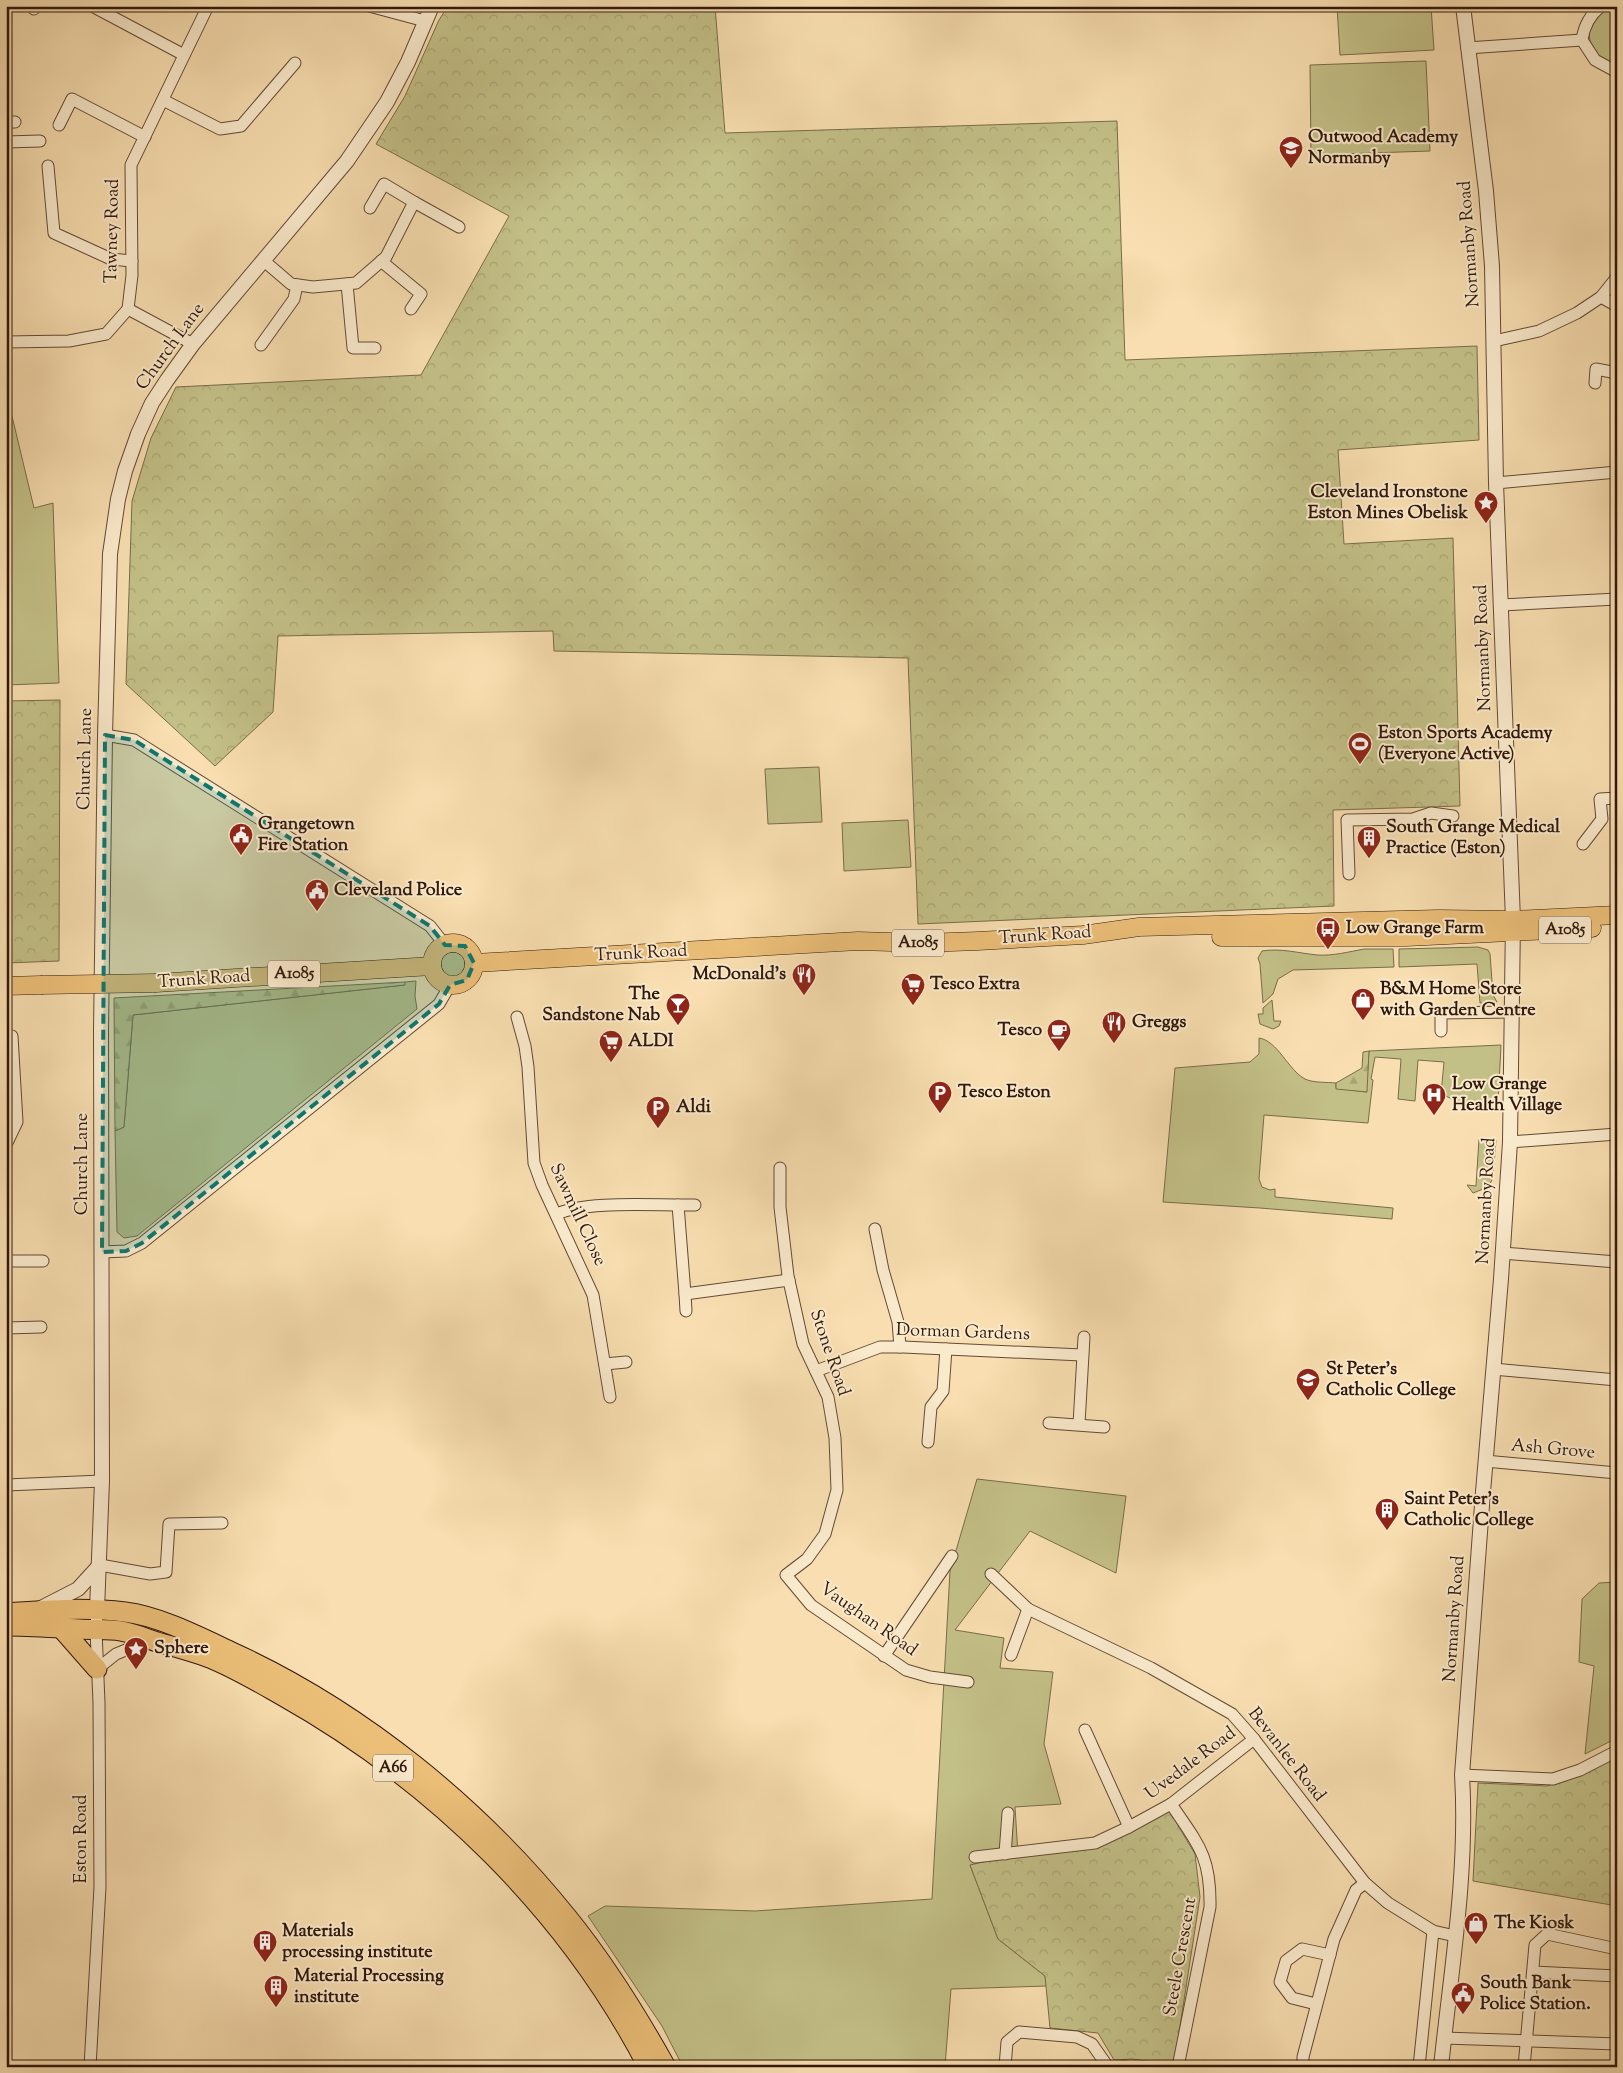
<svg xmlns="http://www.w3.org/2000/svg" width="1623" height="2073" font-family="'Sorts Mill Goudy',serif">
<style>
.green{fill:#c3c087;stroke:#7a6c4a}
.forest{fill:url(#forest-firs);stroke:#7a6c4a}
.park{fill:url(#park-crowns);stroke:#7a6c4a}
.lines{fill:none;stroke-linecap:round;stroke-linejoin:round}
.minor-casing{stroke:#634a36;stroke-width:13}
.tertiary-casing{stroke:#634a36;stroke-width:16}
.primary-casing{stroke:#31180d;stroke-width:19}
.trunk-casing{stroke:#31180d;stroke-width:21}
.minor{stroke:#faeacc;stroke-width:11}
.tertiary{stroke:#faeacc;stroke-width:14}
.primary{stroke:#ecbf78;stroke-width:18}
.trunk{stroke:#ecbf78;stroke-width:19}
.primary-bridge-casing{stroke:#31180d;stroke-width:19;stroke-linecap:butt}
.primary-bridge{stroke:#ecbf78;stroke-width:18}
.marked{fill:#0f766e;fill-opacity:0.2;stroke:#0f766e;stroke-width:4;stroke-dasharray:10 6;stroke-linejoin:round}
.labels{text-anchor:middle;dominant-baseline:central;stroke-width:4;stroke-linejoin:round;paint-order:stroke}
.shield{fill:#faeacc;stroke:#6d5746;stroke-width:1}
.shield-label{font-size:16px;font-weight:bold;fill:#31180d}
.poi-label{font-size:18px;font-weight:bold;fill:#31180d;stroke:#faeacc;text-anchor:start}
.street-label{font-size:18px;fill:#31180d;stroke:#faeacc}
</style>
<defs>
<pattern id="forest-firs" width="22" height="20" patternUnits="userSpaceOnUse" patternTransform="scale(1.25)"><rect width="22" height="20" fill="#c3c087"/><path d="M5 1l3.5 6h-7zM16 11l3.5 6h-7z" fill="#a8a473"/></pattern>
<pattern id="park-crowns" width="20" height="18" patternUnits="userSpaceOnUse" patternTransform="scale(1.25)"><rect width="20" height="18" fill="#c3c087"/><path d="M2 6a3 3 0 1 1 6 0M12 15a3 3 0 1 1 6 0" fill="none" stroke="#a8a473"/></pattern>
</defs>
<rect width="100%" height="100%" fill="#f8deb0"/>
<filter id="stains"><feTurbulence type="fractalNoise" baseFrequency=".004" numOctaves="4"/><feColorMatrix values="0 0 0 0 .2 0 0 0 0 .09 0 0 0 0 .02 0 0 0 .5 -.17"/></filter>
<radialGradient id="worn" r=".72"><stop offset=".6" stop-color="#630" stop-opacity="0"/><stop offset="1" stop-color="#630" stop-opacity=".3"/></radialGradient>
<g class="green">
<path d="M1337,6H1431L1434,50L1340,55Z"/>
<path d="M1611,6H1617V66L1599,56L1590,41L1589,32L1597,16Z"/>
<path d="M1426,61L1430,151L1311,155L1310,65Z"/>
<path d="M6,391L34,508L53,503L59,683L6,685Z"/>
<path d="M819,767L822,822L768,824L765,769Z"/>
<path d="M908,820L911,867L844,871L842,823Z"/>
<path d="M1478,947L1488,950L1490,954L1493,995L1497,1002L1480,1003L1477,964L1399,967V949Z"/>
<path d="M1364,949H1393L1394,967L1293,970L1278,979L1273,994L1263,1003L1260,964L1258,958L1262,951C1281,948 1298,953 1317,955C1333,956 1348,952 1364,949Z"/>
<circle cx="453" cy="965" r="13"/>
<path d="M416,981L415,996L417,1009L137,1236L124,1238L117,1232L115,1131L124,1127L133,1015L404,985L405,982Z"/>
<path d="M1272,1000L1274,1021H1281L1279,1026L1273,1029L1260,1024L1258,1014H1263V1008Z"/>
<path d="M1259,1038C1278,1041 1288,1070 1305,1079C1313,1083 1327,1082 1336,1083V1088L1366,1092L1369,1051L1501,1045L1498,1104L1459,1102L1441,1094L1444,1062L1418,1060L1415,1101L1398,1099L1401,1059L1375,1057L1371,1079L1373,1080L1368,1123L1264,1115L1259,1179L1262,1187L1270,1190L1275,1189V1197L1393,1208L1392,1219L1260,1208L1163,1202L1175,1068L1250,1062L1259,1054Z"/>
<path d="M1479,1139L1496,1140L1493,1177L1491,1182L1486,1188L1473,1193L1467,1185L1476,1186Z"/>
<path d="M977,1479L1126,1496L1116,1573L1030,1531L955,1630L1004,1638L1000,1668L1053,1672L1044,1744L1061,1804L1015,1807L1018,1854L970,1865L998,1939L1045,1976L1047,1986L951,1989L945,2067H683L662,2026L588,1916L605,1906L755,1911L932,1899L950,1571Z"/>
<path d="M1617,1582V1738L1585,1754L1594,1666L1579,1662L1582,1599L1599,1583Z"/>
</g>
<g class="forest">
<path d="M405,982V985L133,1015L124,1127L115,1131L114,998Z"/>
<path d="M1369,1051L1367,1092L1336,1089V1083L1362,1068L1363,1052Z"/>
</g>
<g class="park">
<path d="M448,6H715L725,133L1117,121L1125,360L1477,346L1479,440L1338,450L1344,544L1453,538L1460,806L1333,810L1334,906L918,924L908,658L554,651L553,631L278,636L273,712L215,766L126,684L132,501L151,438L176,387L421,375L509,216L376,144L405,96L439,20Z"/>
<path d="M60,700L59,961L6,963V701Z"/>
<path d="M1617,1756V1906L1473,1881L1478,1783L1547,1786L1586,1772Z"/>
<path d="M1167,1807L1195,1854L1200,1897L1174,2065L1132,2059L1114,2060L1098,2033L1050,2028L1045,1976L998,1939L970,1865L1018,1854L1100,1844Z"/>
</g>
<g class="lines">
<defs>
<g id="minor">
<path d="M92,6L184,55"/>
<path d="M369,6L425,21"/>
<path d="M1601,6C1590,15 1584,25 1582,40L1595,60L1617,72"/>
<path d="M34,9L35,6"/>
<path d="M1467,48L1582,40"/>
<path d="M163,100L220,129L241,126L295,63"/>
<path d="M6,122H15"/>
<path d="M59,125L72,99L145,137"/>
<path d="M6,142L40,141"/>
<path d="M48,166L54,233L111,259L132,261"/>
<path d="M370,208L384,184L414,202"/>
<path d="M263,260L291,284L313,287L356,283L386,257L414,202L459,227"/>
<path d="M381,261L421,294L411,309"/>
<path d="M347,284L353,348H375"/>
<path d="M1601,297L1617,306"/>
<path d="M1494,341L1539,331L1577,313L1601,297L1617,277"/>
<path d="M6,342L69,341L106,334L128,309"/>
<path d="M193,344L128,309L132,275L131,165L208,6"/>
<path d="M261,345L294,299L297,285"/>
<path d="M1595,383L1596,369L1617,373"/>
<path d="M1496,483L1617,472"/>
<path d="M1501,605L1617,599"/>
<path d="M105,735L134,740L430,926L445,945"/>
<path d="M1583,844L1602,819L1600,799L1617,798"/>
<path d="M1349,874L1347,820L1413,819L1431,813L1453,816"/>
<path d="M517,1017L525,1046L528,1067L534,1163L542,1185L593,1295L610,1397"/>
<path d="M1441,1031V1013L1512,1012"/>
<path d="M1510,1142L1617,1134"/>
<path d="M6,1145L17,1122L12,1036"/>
<path d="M780,1168V1207L788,1276L803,1344L828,1397L835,1438L837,1490L825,1534L807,1559L786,1575L811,1605L906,1670L930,1677L968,1682"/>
<path d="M678,1205L685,1294L789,1280"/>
<path d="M557,1214C587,1200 658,1206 695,1205"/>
<path d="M875,1229L883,1270L898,1322L900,1347"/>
<path d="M102,1252L126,1251L142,1243L439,1004L450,985"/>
<path d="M1502,1253L1617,1262"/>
<path d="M6,1261H43"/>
<path d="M685,1294L686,1311"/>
<path d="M6,1328L41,1327"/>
<path d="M605,1364L626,1362"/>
<path d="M1493,1369L1617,1380"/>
<path d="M816,1371L880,1347H903L1082,1355"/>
<path d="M1049,1423L1104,1427"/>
<path d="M1079,1424L1084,1337"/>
<path d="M928,1442L931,1407L943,1391L946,1349"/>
<path d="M1485,1461L1617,1473"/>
<path d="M6,1485L102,1481"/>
<path d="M100,1565L150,1574L166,1572L169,1524L222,1523"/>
<path d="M991,1574L1028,1609L1151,1668L1232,1714L1254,1739L1365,1883L1388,1903L1433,1931L1455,1936"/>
<path d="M1011,1655L1028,1609"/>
<path d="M884,1656L952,1556"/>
<path d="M97,1669L116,1654L150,1640"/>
<path d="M1085,1730L1129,1827"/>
<path d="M1462,1775L1553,1779L1580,1770L1617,1751"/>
<path d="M1171,1804C1198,1844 1211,1856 1210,1907L1178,2067"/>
<path d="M1005,1854L1008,1813"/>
<path d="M975,1857L1095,1843L1129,1827L1171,1804L1254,1739"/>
<path d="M1533,1972L1617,1976"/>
<path d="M1316,2004L1292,1998L1280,1982L1286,1961L1302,1949L1330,1955"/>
<path d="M1444,2038L1617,2044"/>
<path d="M90,2067L100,1887L99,1703L96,1630L97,1610"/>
<path d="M1005,2067L1007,2042L1019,2032L1077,2037L1092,2044L1108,2067"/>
<path d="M1122,2067H1126"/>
<path d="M1303,2067V2057L1334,1939L1356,1890L1365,1883"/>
<path d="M1419,2067L1433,1931"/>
<path d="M1524,2067L1535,1945L1547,1934L1617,1949"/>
</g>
<g id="tertiary">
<path d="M41,1608L78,1589L100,1565"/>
<path d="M97,1610L102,1481L101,1031L105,735L110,554L118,499L125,471L138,434L152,403L167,380L193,344L347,161L387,102L408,62L432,6"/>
<path d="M1441,2067C1451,1970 1468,1872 1462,1775L1483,1492L1501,1279L1510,1142L1513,920L1496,483L1492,266L1486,191L1463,6"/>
</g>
<g id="primary">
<path d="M1221,937H1406L1592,928"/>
<circle cx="453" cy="964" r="21"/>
<path d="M474,963L858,941L924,943L978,941L1083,935L1139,927L1438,919L1513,920L1617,915"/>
<path d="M156,983L432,966"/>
<path d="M6,986L41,985"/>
</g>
<g id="trunk">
<path d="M6,1613C45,1610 86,1607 125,1612C159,1616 200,1637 232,1652C361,1711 479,1807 568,1918C606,1965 637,2015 666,2067"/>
<path d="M6,1626C31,1626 56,1628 80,1629C94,1630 108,1629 121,1631C133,1633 145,1638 157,1642C175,1647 194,1652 212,1659C236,1669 258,1682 281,1695C434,1781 567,1910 648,2067"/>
<path d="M61,1628L97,1669"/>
</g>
</defs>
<use href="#minor" class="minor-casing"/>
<use href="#tertiary" class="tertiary-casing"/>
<use href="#primary" class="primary-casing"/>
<use href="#trunk" class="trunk-casing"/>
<use href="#minor" class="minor"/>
<use href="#tertiary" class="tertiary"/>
<use href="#primary" class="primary"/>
<use href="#trunk" class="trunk"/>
<defs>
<path id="primary-bridge" d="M41,985L156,983"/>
</defs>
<use href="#primary-bridge" class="primary-bridge-casing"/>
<use href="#primary-bridge" class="primary-bridge"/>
</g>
<path class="marked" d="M105,735L134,740L430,926L445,945L465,946L474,963L467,980L450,985L439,1004L142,1243L126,1251L102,1252Z"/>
<defs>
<symbol id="school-pin" viewBox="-11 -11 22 30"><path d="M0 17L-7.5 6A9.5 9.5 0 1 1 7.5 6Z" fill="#8f2418" stroke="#faeacc"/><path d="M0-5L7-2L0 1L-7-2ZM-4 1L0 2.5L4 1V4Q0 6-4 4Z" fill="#fff"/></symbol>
<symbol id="sight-pin" viewBox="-11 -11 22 30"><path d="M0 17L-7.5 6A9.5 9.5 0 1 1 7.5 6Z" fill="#8f2418" stroke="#faeacc"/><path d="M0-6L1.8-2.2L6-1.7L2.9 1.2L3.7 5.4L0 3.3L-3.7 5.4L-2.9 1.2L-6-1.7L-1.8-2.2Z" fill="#fff"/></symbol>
<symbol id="stadium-pin" viewBox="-11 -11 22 30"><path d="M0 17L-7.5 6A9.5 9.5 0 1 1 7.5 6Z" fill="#8f2418" stroke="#faeacc"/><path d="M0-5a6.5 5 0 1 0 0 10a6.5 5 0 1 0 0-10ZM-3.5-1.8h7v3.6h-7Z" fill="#fff"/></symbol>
<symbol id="civic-pin" viewBox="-11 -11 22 30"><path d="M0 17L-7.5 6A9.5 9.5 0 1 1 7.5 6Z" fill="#8f2418" stroke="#faeacc"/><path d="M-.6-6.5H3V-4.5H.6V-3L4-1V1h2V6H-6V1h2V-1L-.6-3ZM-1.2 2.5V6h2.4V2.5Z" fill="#fff"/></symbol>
<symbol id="building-pin" viewBox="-11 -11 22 30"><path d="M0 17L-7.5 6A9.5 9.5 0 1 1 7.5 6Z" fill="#8f2418" stroke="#faeacc"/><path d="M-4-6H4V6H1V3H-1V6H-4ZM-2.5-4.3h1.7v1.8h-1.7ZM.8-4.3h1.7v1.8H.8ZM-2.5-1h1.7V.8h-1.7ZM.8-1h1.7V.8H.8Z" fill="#fff"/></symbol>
<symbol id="bus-pin" viewBox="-11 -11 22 30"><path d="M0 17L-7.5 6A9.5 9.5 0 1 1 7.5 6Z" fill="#8f2418" stroke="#faeacc"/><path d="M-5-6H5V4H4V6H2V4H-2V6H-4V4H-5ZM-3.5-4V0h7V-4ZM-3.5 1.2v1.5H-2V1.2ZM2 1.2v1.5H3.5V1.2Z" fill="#fff"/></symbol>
<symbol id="restaurant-pin" viewBox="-11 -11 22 30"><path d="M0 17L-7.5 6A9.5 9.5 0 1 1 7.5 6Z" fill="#8f2418" stroke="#faeacc"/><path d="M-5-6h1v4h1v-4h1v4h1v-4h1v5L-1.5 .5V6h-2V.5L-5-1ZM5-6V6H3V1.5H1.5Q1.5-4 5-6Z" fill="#fff"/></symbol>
<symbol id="supermarket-pin" viewBox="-11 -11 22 30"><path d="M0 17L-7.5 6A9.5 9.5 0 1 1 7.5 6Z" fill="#8f2418" stroke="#faeacc"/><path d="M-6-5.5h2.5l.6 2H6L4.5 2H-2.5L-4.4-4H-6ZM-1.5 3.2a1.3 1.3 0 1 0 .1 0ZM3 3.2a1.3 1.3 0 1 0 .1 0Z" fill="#fff"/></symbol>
<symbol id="shop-pin" viewBox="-11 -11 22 30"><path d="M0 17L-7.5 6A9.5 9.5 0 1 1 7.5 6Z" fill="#8f2418" stroke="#faeacc"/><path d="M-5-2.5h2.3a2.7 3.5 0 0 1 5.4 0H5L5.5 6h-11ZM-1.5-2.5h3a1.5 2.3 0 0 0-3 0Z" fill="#fff"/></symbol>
<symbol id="bar-pin" viewBox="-11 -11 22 30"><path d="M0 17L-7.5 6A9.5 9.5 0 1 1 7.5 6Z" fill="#8f2418" stroke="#faeacc"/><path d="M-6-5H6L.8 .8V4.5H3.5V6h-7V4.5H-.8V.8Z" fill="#fff"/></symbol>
<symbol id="cafe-pin" viewBox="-11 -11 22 30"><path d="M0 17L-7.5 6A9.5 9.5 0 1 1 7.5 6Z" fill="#8f2418" stroke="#faeacc"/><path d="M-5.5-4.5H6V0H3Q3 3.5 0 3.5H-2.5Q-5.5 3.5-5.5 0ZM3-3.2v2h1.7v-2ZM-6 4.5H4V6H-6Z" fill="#fff"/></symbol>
<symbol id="parking-pin" viewBox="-11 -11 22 30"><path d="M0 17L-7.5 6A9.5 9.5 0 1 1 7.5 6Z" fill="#8f2418" stroke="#faeacc"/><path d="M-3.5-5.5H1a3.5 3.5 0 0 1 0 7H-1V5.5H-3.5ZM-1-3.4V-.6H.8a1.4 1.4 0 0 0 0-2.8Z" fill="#fff"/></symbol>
<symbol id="hospital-pin" viewBox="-11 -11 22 30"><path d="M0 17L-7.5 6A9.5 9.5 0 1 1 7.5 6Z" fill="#8f2418" stroke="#faeacc"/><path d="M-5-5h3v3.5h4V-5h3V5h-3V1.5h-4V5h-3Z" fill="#fff"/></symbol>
</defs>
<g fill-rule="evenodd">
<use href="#school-pin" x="1277" y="134" width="28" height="38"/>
<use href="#sight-pin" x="1472" y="489" width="28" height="38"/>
<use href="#stadium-pin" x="1346" y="730" width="28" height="38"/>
<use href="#civic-pin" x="227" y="821" width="28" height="38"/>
<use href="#building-pin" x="1355" y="824" width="28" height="38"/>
<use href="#civic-pin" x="303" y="877" width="28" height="38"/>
<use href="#bus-pin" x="1314" y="915" width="28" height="38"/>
<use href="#restaurant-pin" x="790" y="961" width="28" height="38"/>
<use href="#supermarket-pin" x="899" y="971" width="28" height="38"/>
<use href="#shop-pin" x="1349" y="986" width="28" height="38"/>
<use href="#bar-pin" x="664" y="991" width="28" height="38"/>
<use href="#restaurant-pin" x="1100" y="1009" width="28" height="38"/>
<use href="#cafe-pin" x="1045" y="1017" width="28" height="38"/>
<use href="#supermarket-pin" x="597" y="1028" width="28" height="38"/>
<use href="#parking-pin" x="926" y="1079" width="28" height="38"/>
<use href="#hospital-pin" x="1420" y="1081" width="28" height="38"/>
<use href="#parking-pin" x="644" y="1094" width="28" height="38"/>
<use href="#school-pin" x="1294" y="1366" width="28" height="38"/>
<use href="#building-pin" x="1373" y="1496" width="28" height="38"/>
<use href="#sight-pin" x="122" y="1635" width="28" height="38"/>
<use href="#shop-pin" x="1462" y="1910" width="28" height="38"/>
<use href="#building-pin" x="251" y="1928" width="28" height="38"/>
<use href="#building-pin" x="262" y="1973" width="28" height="38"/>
<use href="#civic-pin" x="1449" y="1980" width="28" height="38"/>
</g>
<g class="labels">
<g class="shield">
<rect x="1539" y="916.5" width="52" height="27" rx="4"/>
<rect x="892" y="929.5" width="52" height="27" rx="4"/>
<rect x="268" y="960.5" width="52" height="27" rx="4"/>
<rect x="373" y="1754.5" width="40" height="27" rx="4"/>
</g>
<g class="shield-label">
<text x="1565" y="930">A1085</text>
<text x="918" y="943">A1085</text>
<text x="294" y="974">A1085</text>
<text x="393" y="1768">A66</text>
</g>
<g class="poi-label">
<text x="1308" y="138">Outwood Academy<tspan x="1308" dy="21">Normanby</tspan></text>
<text x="1468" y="493" text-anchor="end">Cleveland Ironstone<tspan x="1468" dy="21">Eston Mines Obelisk</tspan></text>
<text x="1378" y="734">Eston Sports Academy<tspan x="1378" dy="21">(Everyone Active)</tspan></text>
<text x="258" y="825">Grangetown<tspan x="258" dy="21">Fire Station</tspan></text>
<text x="1386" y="828">South Grange Medical<tspan x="1386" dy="21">Practice (Eston)</tspan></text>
<text x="334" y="891">Cleveland Police</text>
<text x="1346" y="929">Low Grange Farm</text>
<text x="786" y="975" text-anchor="end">McDonald's</text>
<text x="930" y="985">Tesco Extra</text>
<text x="1380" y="990">B&amp;M Home Store<tspan x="1380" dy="21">with Garden Centre</tspan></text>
<text x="660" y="995" text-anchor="end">The<tspan x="660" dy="21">Sandstone Nab</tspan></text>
<text x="1132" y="1023">Greggs</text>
<text x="1042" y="1031" text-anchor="end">Tesco</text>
<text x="628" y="1042">ALDI</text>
<text x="1452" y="1085">Low Grange<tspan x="1452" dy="21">Health Village</tspan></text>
<text x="958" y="1093">Tesco Eston</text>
<text x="676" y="1108">Aldi</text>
<text x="1326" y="1370">St Peter's<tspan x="1326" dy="21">Catholic College</tspan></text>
<text x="1404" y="1500">Saint Peter's<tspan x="1404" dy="21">Catholic College</tspan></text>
<text x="154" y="1649">Sphere</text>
<text x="1494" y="1924">The Kiosk</text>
<text x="282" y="1932">Materials<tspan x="282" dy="21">processing institute</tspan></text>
<text x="294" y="1977">Material Processing<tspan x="294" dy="21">institute</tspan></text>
<text x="1480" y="1984">South Bank<tspan x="1480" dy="21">Police Station.</tspan></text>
</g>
<g class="street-label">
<text transform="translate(113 231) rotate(-89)">Tawney Road</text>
<text transform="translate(1470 244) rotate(-94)">Normanby Road</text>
<text transform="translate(171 347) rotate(-54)">Church Lane</text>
<text transform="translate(1484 648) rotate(-92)">Normanby Road</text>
<text transform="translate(86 759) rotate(-89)">Church Lane</text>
<text transform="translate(1045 936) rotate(-4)">Trunk Road</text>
<text transform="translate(641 954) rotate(-3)">Trunk Road</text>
<text transform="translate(204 980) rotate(-4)">Trunk Road</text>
<text transform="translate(83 1164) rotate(-90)">Church Lane</text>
<text transform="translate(1487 1201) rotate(-87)">Normanby Road</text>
<text transform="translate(577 1215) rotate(65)">Sawmill Close</text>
<text transform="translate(963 1333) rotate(2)">Dorman Gardens</text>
<text transform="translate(829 1353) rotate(71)">Stone Road</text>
<text transform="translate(1553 1450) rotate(5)">Ash Grove</text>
<text transform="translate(1455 1619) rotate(-86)">Normanby Road</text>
<text transform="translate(868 1620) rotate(35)">Vaughan Road</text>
<text transform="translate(1286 1755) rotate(52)">Bevanlee Road</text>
<text transform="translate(1191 1764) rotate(-37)">Uvedale Road</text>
<text transform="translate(82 1839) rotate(-90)">Eston Road</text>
<text transform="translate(1181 1957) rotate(-80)">Steele Crescent</text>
</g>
</g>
<rect width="1623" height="2073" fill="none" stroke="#f8deb0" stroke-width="25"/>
<rect x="8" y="8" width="1608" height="2058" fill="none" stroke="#31180d" stroke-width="2.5"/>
<rect x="12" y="12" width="1598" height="2048" fill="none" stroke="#31180d"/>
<rect width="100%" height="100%" filter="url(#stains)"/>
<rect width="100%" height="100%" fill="url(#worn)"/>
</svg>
